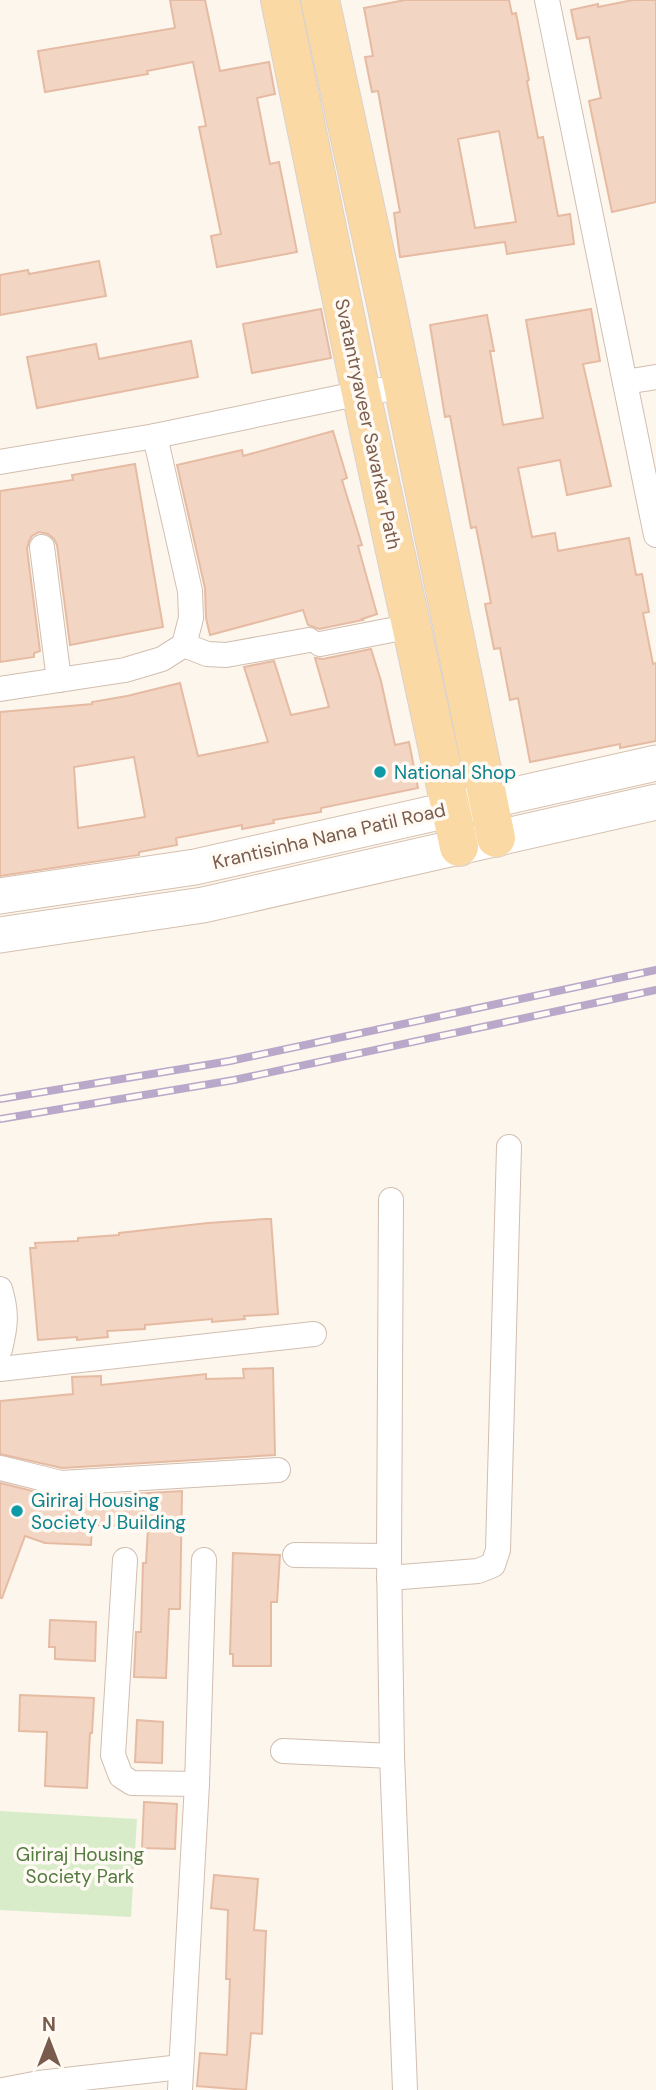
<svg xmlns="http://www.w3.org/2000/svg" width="656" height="2090" font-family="'DM Sans',sans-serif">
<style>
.green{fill:#d8ecc9}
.building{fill:#f3d5c3;stroke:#e6bba3;stroke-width:2;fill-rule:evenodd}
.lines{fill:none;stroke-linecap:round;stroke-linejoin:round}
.minor-casing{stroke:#d1beb0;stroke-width:26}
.secondary-casing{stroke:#d6c0b0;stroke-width:37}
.primary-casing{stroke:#dad1cd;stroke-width:40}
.minor{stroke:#fff;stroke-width:24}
.secondary{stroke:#fff;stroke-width:35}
.primary{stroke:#fbd9a5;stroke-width:38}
.rail-casing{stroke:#b9a8c9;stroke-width:8}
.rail{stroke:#fffaf3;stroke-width:5;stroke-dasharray:16;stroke-linecap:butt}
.culture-dot{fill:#0f9aa8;stroke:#fffaf3;stroke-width:2.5}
.labels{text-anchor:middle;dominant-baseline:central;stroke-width:7;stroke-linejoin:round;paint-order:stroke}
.street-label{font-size:19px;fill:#7a5c4d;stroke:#fffaf3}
.culture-label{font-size:19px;fill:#0d838f;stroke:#fffaf3;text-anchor:start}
.park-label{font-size:19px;fill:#537a41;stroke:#fffaf3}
</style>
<rect width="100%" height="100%" fill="#fdf6ec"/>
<path class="green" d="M0,1811L137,1819L131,1917L0,1910Z"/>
<g class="building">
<path d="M170,0H205L220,71L269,62L275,94L257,98L270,164L279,162L297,252L217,267L211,236L221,234L199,127L206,126L193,62L147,71L148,74L45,92L38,51L175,28Z"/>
<path d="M405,0H509L512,14L516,13L529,80L527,81L538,138L543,137L558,216L570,214L574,244L507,254L505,242L400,257L394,213L400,212L378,91L372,92L365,57L373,56L364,8ZM499,131L516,222L475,228L458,139Z"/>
<path d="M633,0H656V202L612,212L589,101L601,98L589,37L577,39L571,10L598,4V7Z"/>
<path d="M99,261L106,296L0,315V275L28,270L29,274Z"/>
<path d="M321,309L331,358L252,373L243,324Z"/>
<path d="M591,309L600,361L583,364L611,486L567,495L560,460L518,468L532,537L555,533L558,551L629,538L636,575L642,574L649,612L643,613L653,664L656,663V741L620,748V744L530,762L518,698L510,700L500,648L494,649L485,604L491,603L476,527L471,528L450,416L445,417L430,325L487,315L494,351H490L503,425L543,418L526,320Z"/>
<path d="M191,341L198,377L37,408L27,357L96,344L99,359Z"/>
<path d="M333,431L347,478L342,480L362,545L358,546L377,614L362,619L363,620L319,629L308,625L303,610L210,635L206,618L205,588L177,465L242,450L243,456Z"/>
<path d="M135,464L163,627L70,645L57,545L54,539L48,534L39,532L32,536L29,541L27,549L40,651L34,653V657L0,662V491L73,480L72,475Z"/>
<path d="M371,649L381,681L395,745L409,742L418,788L321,808V812L273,820L274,823L242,829V825L176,838L177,845L139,852V855L0,876V712L92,704V702L127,696L180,683L198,756L268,742L244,667L274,661L291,715L329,707L315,658L323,659ZM134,757L145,817L78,828L74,767Z"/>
<path d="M265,1219H271L278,1314L244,1316L245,1319L212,1322V1319L145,1325V1329L107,1331L108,1337L77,1340V1337L38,1340L30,1248H36L35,1243L78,1241V1238L119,1235V1233L208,1223Z"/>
<path d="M273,1368L275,1455L62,1468L0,1454V1401L73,1394L72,1377L101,1376V1385L206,1374V1379L244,1378L243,1369Z"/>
<path d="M0,1483L61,1498L182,1491L180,1609H169L166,1678L134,1677L136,1632H141L143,1563H146L148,1527L92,1525L91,1545L45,1543L25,1536L2,1598H0Z"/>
<path d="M233,1553L280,1555L277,1602H271V1666H233V1654H230Z"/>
<path d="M50,1620L96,1622L95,1661L55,1659V1647H49Z"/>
<path d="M20,1695L94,1698L92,1733H90L87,1788L45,1786L47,1732L19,1731Z"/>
<path d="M137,1720L163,1722L162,1763L135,1762Z"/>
<path d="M144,1802L177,1804L175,1849L142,1848Z"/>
<path d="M214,1875L258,1879L254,1930L266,1931L262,2034L251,2033L246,2090L197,2086L200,2053L227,2055L230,1979H226L228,1910L211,1908Z"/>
</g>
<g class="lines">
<defs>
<g id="minor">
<path d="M547,0L656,535"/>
<path d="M625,382L656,377"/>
<path d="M0,462L155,436L361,393L403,387"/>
<path d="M42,547L59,680"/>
<path d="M320,644L412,626"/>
<path d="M184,645L207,654L226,655L309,640"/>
<path d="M0,689L125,670L162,659L184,645L191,618L190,591L155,436"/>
<path d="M391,1200L389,1556L392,1756L405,2090"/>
<path d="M0,1289C7,1312 6,1325 0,1349"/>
<path d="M0,1369L314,1334"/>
<path d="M0,1468L61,1483L278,1470"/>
<path d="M295,1555L389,1556"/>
<path d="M125,1560L113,1755L121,1776L132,1783L197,1784"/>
<path d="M389,1578L478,1571L493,1565L498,1550L509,1147"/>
<path d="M283,1751L392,1756"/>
<path d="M3,2090L39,2083L181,2067"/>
<path d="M180,2090L197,1784L204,1560"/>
</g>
<g id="secondary">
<path d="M0,896L195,867L656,763"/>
<path d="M0,935L203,905L656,802"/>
</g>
<g id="primary">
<path d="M280,0L361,393L459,847"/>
<path d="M320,0L387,308L496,838"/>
</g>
</defs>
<use href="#minor" class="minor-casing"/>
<use href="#secondary" class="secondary-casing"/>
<use href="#primary" class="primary-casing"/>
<use href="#minor" class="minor"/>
<use href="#secondary" class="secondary"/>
<use href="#primary" class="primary"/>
<defs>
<g id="rail">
<path d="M0,1099L230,1061L656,970"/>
<path d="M0,1119L234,1080L656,990"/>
</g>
</defs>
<use href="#rail" class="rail-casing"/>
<use href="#rail" class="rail"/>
</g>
<g class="culture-dot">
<circle cx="380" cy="772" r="7"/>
<circle cx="17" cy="1511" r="7"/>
</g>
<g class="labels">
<g class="street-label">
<text transform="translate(368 424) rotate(78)">Svatantryaveer Savarkar Path</text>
<text transform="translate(329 836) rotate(-13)">Krantisinha Nana Patil Road</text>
</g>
<g class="culture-label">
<text x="394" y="772">National Shop</text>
<text x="31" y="1500">Giriraj Housing<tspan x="31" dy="22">Society J Building</tspan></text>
</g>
<g class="park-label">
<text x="80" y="1854">Giriraj Housing<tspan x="80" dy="22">Society Park</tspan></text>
</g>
</g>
<g transform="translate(49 2041)" stroke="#fffaf3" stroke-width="5" paint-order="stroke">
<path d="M0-5L12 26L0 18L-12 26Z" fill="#7a5c4d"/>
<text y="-10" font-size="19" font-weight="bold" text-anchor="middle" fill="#7a5c4d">N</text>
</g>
</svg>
